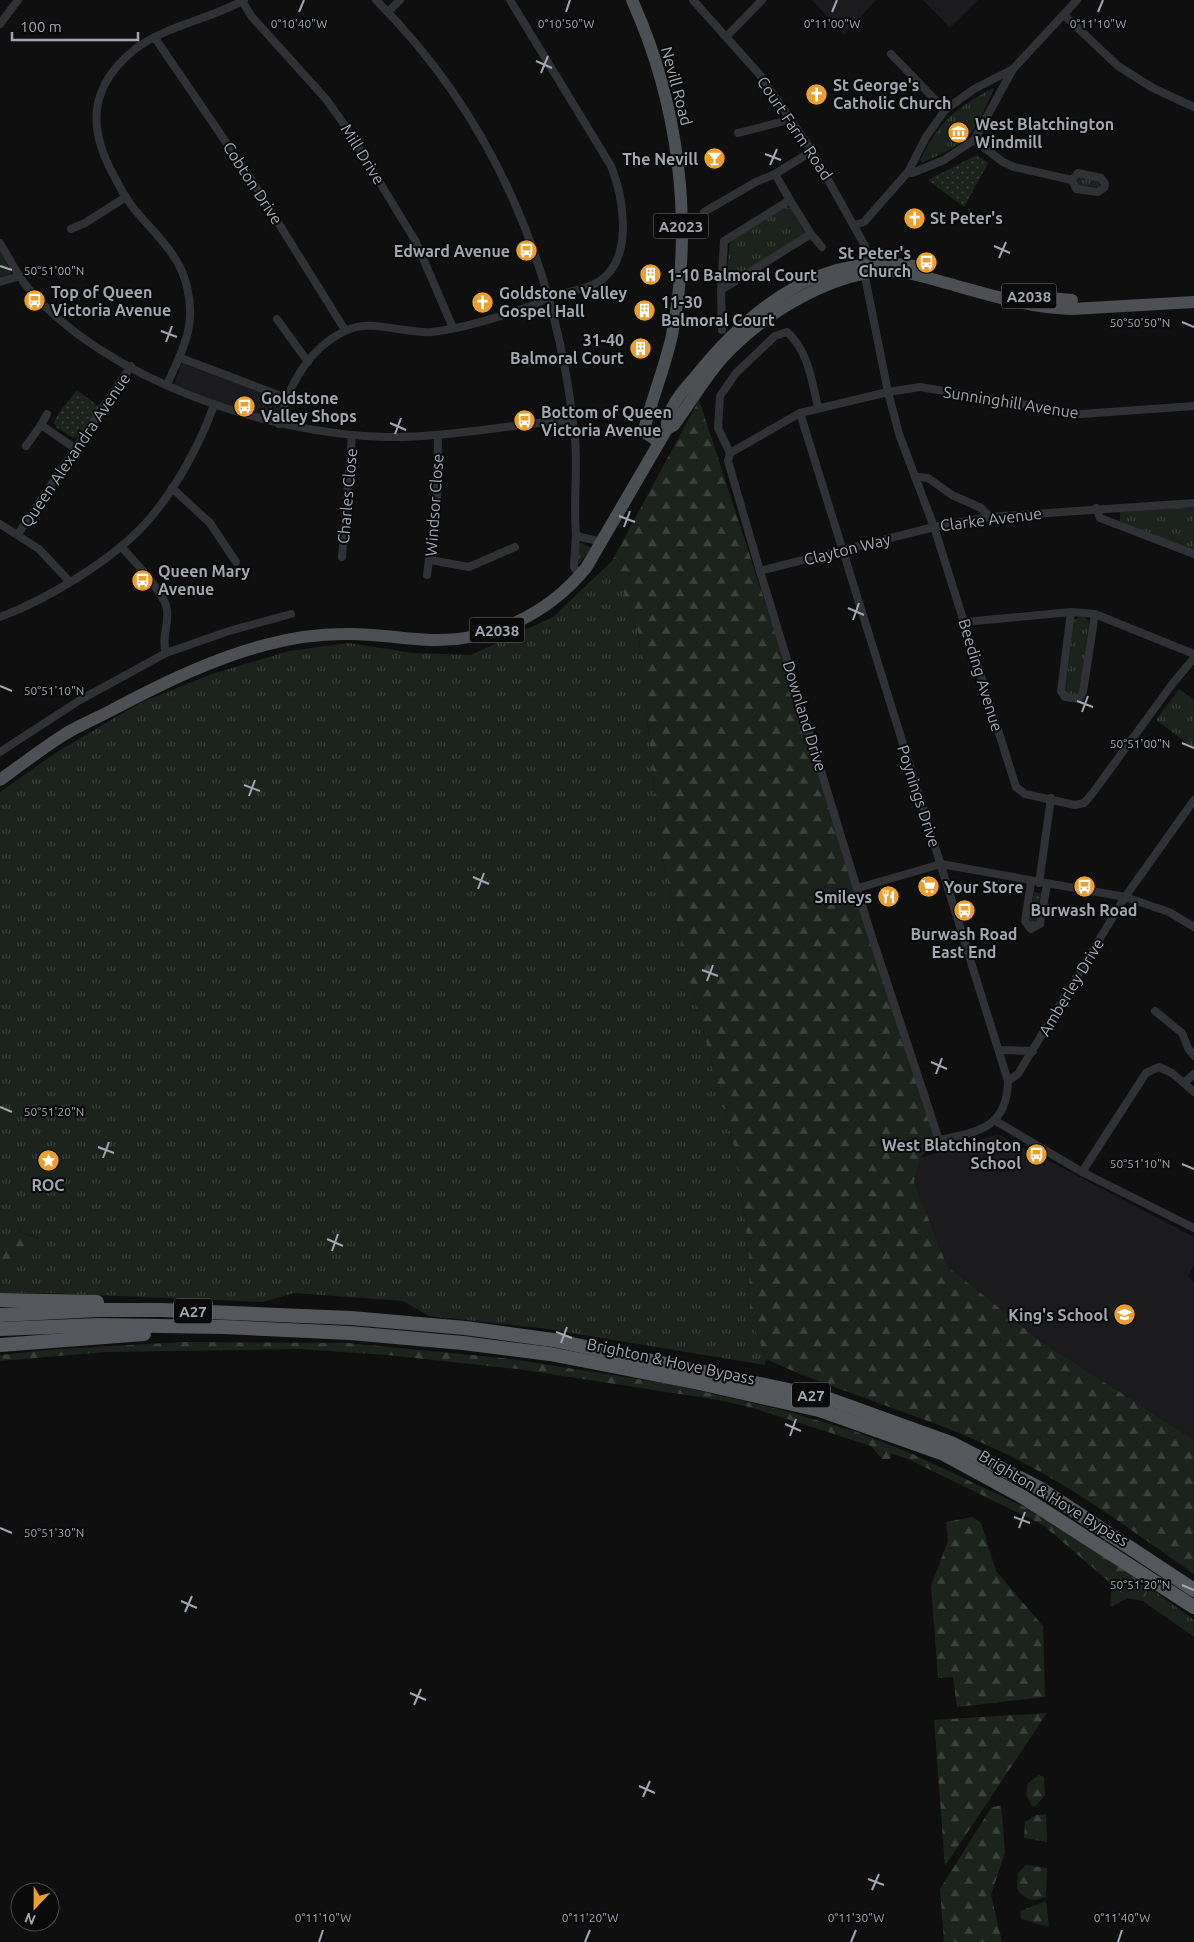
<svg xmlns="http://www.w3.org/2000/svg" width="1194" height="1942" font-family="Ubuntu,sans-serif">
<style>
.built{fill:#1b1b1d}
.grass{fill:url(#grass-tufts)}
.forest{fill:url(#forest-firs)}
.park{fill:url(#park-dots)}
.garden{fill:#1c231c}
.lines{fill:none;stroke-linecap:round;stroke-linejoin:round}
.minor{stroke:#303135;stroke-width:8}
.primary{stroke:#4c4f54;stroke-width:12}
.trunk{stroke:#54585d;stroke-width:14}
.ticks{fill:none;stroke:#a1a7b1;stroke-width:2}
.labels{text-anchor:middle;dominant-baseline:central;stroke-width:4;stroke-linejoin:round;paint-order:stroke}
.shield{fill:#0a0a0b;stroke:#74787f;stroke-width:1}
.shield-label{font-size:15px;font-weight:bold;fill:#a1a7b1}
.poi-label{font-size:16px;font-weight:bold;fill:#a1a7b1;stroke:#0a0a0b;text-anchor:start}
.street-label{font-size:16px;fill:#a1a7b1;stroke:#0a0a0b}
.ticks-label{font-size:12px;text-anchor:middle;fill:#a1a7b1;stroke:#0a0a0b;stroke-width:4;stroke-linejoin:round;paint-order:stroke}
</style>
<defs>
<pattern id="grass-tufts" width="24" height="20" patternUnits="userSpaceOnUse" patternTransform="scale(1.25)"><rect width="24" height="20" fill="#1c231c"/><path d="M3 7l-1-3M5 7V3M7 7l1-3M15 17l-1-3M17 17v-4M19 17l1-3" fill="none" stroke="#3a403b"/></pattern>
<pattern id="forest-firs" width="22" height="20" patternUnits="userSpaceOnUse" patternTransform="scale(1.25)"><rect width="22" height="20" fill="#1c231c"/><path d="M5 1l3.5 6h-7zM16 11l3.5 6h-7z" fill="#3a403b"/></pattern>
<pattern id="park-dots" width="8" height="8" patternUnits="userSpaceOnUse" patternTransform="scale(1.25)"><rect width="8" height="8" fill="#1c231c"/><path d="M2 2h.1M6 6h.1" fill="none" stroke="#3a403b" stroke-width="1.8" stroke-linecap="round"/></pattern>
</defs>
<rect width="100%" height="100%" fill="#0f0f10"/>
<g class="built">
<path d="M812,0H876L844,35Z"/>
<path d="M923,0H978L950,28Z"/>
<path d="M182,362L282,398L275,416L267,418L215,403L174,385Z"/>
<path d="M998,1134L1194,1237V1265L1188,1276L1194,1282V1440L1039,1340L947,1266L914,1182L920,1158Z"/>
</g>
<g class="grass">
<path d="M993,88L994,89C972,137 971,141 922,163L920,160C940,120 955,109 993,88Z"/>
<path d="M1081,177L1100,182L1099,187L1078,186L1077,181Z"/>
<path d="M786,207L791,208L805,234L737,277L729,281L726,280L730,241Z"/>
<path d="M1194,507V551L1120,522V511Z"/>
<path d="M582,543L591,548L579,564L577,562L578,544Z"/>
<path d="M612,561L638,631L661,852L690,981L738,1162L749,1256L750,1314L766,1359L765,1365L540,1328L429,1316L403,1301L294,1293L263,1302L49,1293H0V1268L33,1249L39,1238L20,1232L22,1221L19,1234L0,1247V792L57,752L140,703L212,674L289,651L349,643L413,653L471,655L553,617Z"/>
<path d="M1082,615L1089,621L1081,692L1077,696L1067,695L1066,688L1074,620Z"/>
<path d="M1179,689L1194,700V748L1156,720Z"/>
<path d="M1113,1561L1194,1620V1637L1143,1601L1128,1598L1110,1607Z"/>
</g>
<g class="forest">
<path d="M699,400L940,1137L920,1158L914,1182L947,1266L1039,1340L1194,1440V1574C1135,1533 1077,1489 1012,1457C933,1417 846,1396 766,1359L750,1314L749,1256L738,1162L690,981L661,852L638,631L612,561Z"/>
<path d="M20,1232L40,1239L33,1249L0,1268V1247Z"/>
<path d="M184,1342L348,1343L512,1359L669,1384L782,1410L854,1431L908,1452L993,1492L1043,1516L1087,1543L1149,1587L1143,1601L1128,1598L1043,1525L910,1460L891,1453L890,1459H882L871,1446L753,1408L719,1400L518,1369L387,1355L299,1349L105,1352L0,1361V1355L58,1349Z"/>
<path d="M972,1517L981,1523L996,1571L1043,1626L1045,1697L957,1707L953,1677L938,1678L931,1586L948,1541L946,1522Z"/>
<path d="M1047,1713L945,1866L934,1720Z"/>
<path d="M1039,1775L1044,1777L1045,1795L1035,1807L1032,1806L1026,1794L1028,1783Z"/>
<path d="M1001,1805L1005,1852L991,1895L1002,1942H944L940,1889L991,1808Z"/>
<path d="M1046,1814L1047,1842L1024,1838L1025,1822L1036,1815Z"/>
<path d="M1026,1865L1047,1868L1046,1897C1031,1902 1027,1901 1017,1889L1018,1873Z"/>
<path d="M1046,1901L1049,1927L1021,1919L1020,1911Z"/>
</g>
<g class="park">
<path d="M977,155L988,163L964,207L928,180Z"/>
<path d="M77,390L99,407L79,436L73,438L56,427L54,423C57,412 70,400 77,390Z"/>
<path d="M1034,892L1041,893L1036,923L1032,925L1029,922Z"/>
</g>
<path class="garden" d="M0,251L11,272L9,276L0,278Z"/>
<g class="lines">
<g class="minor">
<path d="M376,0C496,120 558,272 575,439C578,471 573,502 576,534L580,537L603,542"/>
<path d="M693,0L760,75L812,151L865,246L869,271L865,277L888,392L899,434L934,527L1016,787L1025,794L1075,805L1084,803L1092,794L1173,683L1194,658"/>
<path d="M242,1L252,17L326,99L346,127L416,242L453,328"/>
<path d="M388,12L400,0"/>
<path d="M1064,15L1118,66L1153,88L1194,107"/>
<path d="M0,24L18,0"/>
<path d="M727,36L762,0"/>
<path d="M155,38L251,179L345,330"/>
<path d="M891,54L945,110"/>
<path d="M738,133L792,119"/>
<path d="M974,140L1003,162L1014,167L1072,180"/>
<path d="M908,172L912,173L944,160L974,140L1013,69L1077,0"/>
<path d="M1078,173L1101,178L1105,184L1104,188L1098,192L1076,189L1072,180Z"/>
<path d="M790,200L775,174L812,151"/>
<path d="M704,212L756,182L775,174"/>
<path d="M855,225L864,222L908,172L926,137L945,110L974,89L1013,69"/>
<path d="M71,229L85,223L126,197"/>
<path d="M811,234L822,247"/>
<path d="M0,243C9,258 17,275 28,288C106,380 267,434 385,437C448,438 510,424 572,420"/>
<path d="M0,282L20,276"/>
<path d="M721,290L811,234L790,200L724,241L721,290L722,330"/>
<path d="M277,319L308,362"/>
<path d="M181,358L286,398"/>
<path d="M167,385C182,350 197,327 187,287C180,255 155,234 135,210C126,199 119,186 113,174C87,126 90,86 134,50C162,27 211,19 244,0"/>
<path d="M800,413L1008,1081C1007,1129 977,1132 939,1140L870,931L760,571L728,461L730,453L800,413L888,392L920,387L1081,414L1194,406"/>
<path d="M279,424C288,386 308,349 345,331C370,318 404,334 431,332C463,329 522,311 551,297C569,290 593,290 607,275C632,249 623,196 611,166L510,0"/>
<path d="M41,425L47,414"/>
<path d="M26,446L41,425L76,449"/>
<path d="M730,453L718,428L720,396L736,373L775,336L787,332C808,350 812,382 818,407"/>
<path d="M917,477L928,478L952,495L981,508L990,517"/>
<path d="M172,488L210,523L236,562"/>
<path d="M1096,508L1100,518L1194,554"/>
<path d="M0,524L39,549L70,582"/>
<path d="M18,534L131,366"/>
<path d="M576,534L574,567L580,576"/>
<path d="M342,557L352,435"/>
<path d="M430,560L469,567L515,547"/>
<path d="M760,571L934,527L990,517L1194,503"/>
<path d="M427,575L437,498L438,435"/>
<path d="M1071,612L1061,691L1065,697L1079,699L1083,692L1095,614"/>
<path d="M0,617C46,600 111,561 145,524C174,492 199,447 214,405"/>
<path d="M965,622L1071,612L1095,614L1194,654"/>
<path d="M166,653L229,631L291,614"/>
<path d="M0,752L80,700L166,653C161,638 169,625 167,610C166,594 132,559 121,546"/>
<path d="M1031,882L1025,921L1031,929L1040,924L1047,884"/>
<path d="M1039,883L1051,798"/>
<path d="M858,888L941,864L1125,897L1169,912L1194,927"/>
<path d="M1155,1011L1182,1033L1188,1048L1194,1056"/>
<path d="M1000,1050L1033,1051"/>
<path d="M1008,1081L1018,1074L1125,897L1194,800"/>
<path d="M1184,1083L1194,1074"/>
<path d="M994,1120L1082,1172L1194,1228"/>
<path d="M1082,1172L1146,1073L1159,1067L1172,1073L1194,1092"/>
</g>
<g class="primary">
<path d="M632,0C679,104 694,223 672,335C665,367 653,396 645,426L647,434L659,442"/>
<path d="M1027,296L1072,300"/>
<path d="M667,429C665,411 683,390 695,377C749,309 821,250 914,266"/>
<path d="M0,780C22,764 43,748 65,734C80,725 97,718 112,710C161,684 212,659 265,645C291,638 317,634 344,634C373,633 402,639 431,640C491,642 548,614 586,568L667,429L674,425C691,402 706,375 725,355C766,312 841,265 902,272C918,274 934,280 950,284C990,295 1030,308 1072,309L1194,302"/>
</g>
<g class="trunk">
<path d="M0,1300L97,1302"/>
<path d="M0,1315L98,1310H162L351,1318L465,1328L553,1340L826,1398L951,1443L1041,1489L1194,1590"/>
<path d="M0,1329L98,1325L224,1327L350,1333L463,1343L550,1354L699,1383L819,1410L944,1454L1023,1497L1194,1607"/>
<path d="M0,1345L144,1334"/>
</g>
</g>
<path class="ticks" d="M299,12L304,0M566,12L570,0M832,12L837,0M1098,12L1103,0M536,61L552,68M541,73L548,56M765,154L781,160M770,165L777,149M994,246L1010,253M999,258L1006,242M0,266L12,270M1182,322L1194,327M161,331L177,337M166,342L172,326M390,423L406,430M395,434L401,418M619,516L635,522M624,527L630,511M848,608L864,615M853,620L859,603M0,686L12,691M1077,701L1093,707M1082,712L1088,696M1182,743L1194,748M244,785L260,791M249,796L255,780M473,877L489,884M478,889L484,873M702,970L718,976M707,981L713,965M931,1062L947,1069M936,1074L942,1058M0,1107L12,1112M98,1147L114,1153M103,1158L109,1142M1182,1164L1194,1169M327,1239L343,1246M332,1251L338,1234M556,1332L572,1338M561,1343L567,1327M785,1424L801,1431M790,1436L796,1419M1014,1517L1030,1523M0,1528L12,1533M1019,1528L1025,1512M1182,1585L1194,1590M181,1601L197,1608M185,1612L192,1596M410,1693L426,1700M414,1705L421,1689M639,1786L655,1793M643,1797L650,1781M868,1879L884,1885M872,1890L879,1874M319,1942L323,1930M585,1942L590,1930M851,1942L856,1930M1118,1942L1122,1930"/>
<defs>
<symbol id="church-disc" viewBox="-11 -11 22 22"><circle r="9.5" fill="#ea9f2e" stroke="#0a0a0b"/><path d="M-1.2-6h2.4v3.5h3.3v2.4h-3.3V6h-2.4V-.1h-3.3v-2.4h3.3Z" fill="#fff"/></symbol>
<symbol id="museum-disc" viewBox="-11 -11 22 22"><circle r="9.5" fill="#ea9f2e" stroke="#0a0a0b"/><path d="M0-6L6-3V-2H-6V-3ZM-5-1h2V3h-2ZM-1-1h2V3h-2ZM3-1h2V3H3ZM-6 4H6V6H-6Z" fill="#fff"/></symbol>
<symbol id="bar-disc" viewBox="-11 -11 22 22"><circle r="9.5" fill="#ea9f2e" stroke="#0a0a0b"/><path d="M-6-5H6L.8 .8V4.5H3.5V6h-7V4.5H-.8V.8Z" fill="#fff"/></symbol>
<symbol id="bus-disc" viewBox="-11 -11 22 22"><circle r="9.5" fill="#ea9f2e" stroke="#0a0a0b"/><path d="M-5-6H5V4H4V6H2V4H-2V6H-4V4H-5ZM-3.5-4V0h7V-4ZM-3.5 1.2v1.5H-2V1.2ZM2 1.2v1.5H3.5V1.2Z" fill="#fff"/></symbol>
<symbol id="building-disc" viewBox="-11 -11 22 22"><circle r="9.5" fill="#ea9f2e" stroke="#0a0a0b"/><path d="M-4-6H4V6H1V3H-1V6H-4ZM-2.5-4.3h1.7v1.8h-1.7ZM.8-4.3h1.7v1.8H.8ZM-2.5-1h1.7V.8h-1.7ZM.8-1h1.7V.8H.8Z" fill="#fff"/></symbol>
<symbol id="supermarket-disc" viewBox="-11 -11 22 22"><circle r="9.5" fill="#ea9f2e" stroke="#0a0a0b"/><path d="M-6-5.5h2.5l.6 2H6L4.5 2H-2.5L-4.4-4H-6ZM-1.5 3.2a1.3 1.3 0 1 0 .1 0ZM3 3.2a1.3 1.3 0 1 0 .1 0Z" fill="#fff"/></symbol>
<symbol id="restaurant-disc" viewBox="-11 -11 22 22"><circle r="9.5" fill="#ea9f2e" stroke="#0a0a0b"/><path d="M-5-6h1v4h1v-4h1v4h1v-4h1v5L-1.5 .5V6h-2V.5L-5-1ZM5-6V6H3V1.5H1.5Q1.5-4 5-6Z" fill="#fff"/></symbol>
<symbol id="sight-disc" viewBox="-11 -11 22 22"><circle r="9.5" fill="#ea9f2e" stroke="#0a0a0b"/><path d="M0-6L1.8-2.2L6-1.7L2.9 1.2L3.7 5.4L0 3.3L-3.7 5.4L-2.9 1.2L-6-1.7L-1.8-2.2Z" fill="#fff"/></symbol>
<symbol id="school-disc" viewBox="-11 -11 22 22"><circle r="9.5" fill="#ea9f2e" stroke="#0a0a0b"/><path d="M0-5L7-2L0 1L-7-2ZM-4 1L0 2.5L4 1V4Q0 6-4 4Z" fill="#fff"/></symbol>
</defs>
<g fill-rule="evenodd">
<use href="#church-disc" x="804" y="82" width="25" height="25"/>
<use href="#museum-disc" x="946" y="120" width="25" height="25"/>
<use href="#bar-disc" x="702" y="146" width="25" height="25"/>
<use href="#church-disc" x="902" y="206" width="25" height="25"/>
<use href="#bus-disc" x="514" y="238" width="25" height="25"/>
<use href="#bus-disc" x="914" y="250" width="25" height="25"/>
<use href="#building-disc" x="638" y="262" width="25" height="25"/>
<use href="#bus-disc" x="22" y="288" width="25" height="25"/>
<use href="#church-disc" x="470" y="290" width="25" height="25"/>
<use href="#building-disc" x="632" y="298" width="25" height="25"/>
<use href="#building-disc" x="628" y="336" width="25" height="25"/>
<use href="#bus-disc" x="232" y="394" width="25" height="25"/>
<use href="#bus-disc" x="512" y="408" width="25" height="25"/>
<use href="#bus-disc" x="130" y="568" width="25" height="25"/>
<use href="#bus-disc" x="1072" y="874" width="25" height="25"/>
<use href="#supermarket-disc" x="916" y="874" width="25" height="25"/>
<use href="#restaurant-disc" x="876" y="884" width="25" height="25"/>
<use href="#bus-disc" x="952" y="898" width="25" height="25"/>
<use href="#bus-disc" x="1024" y="1142" width="25" height="25"/>
<use href="#sight-disc" x="36" y="1148" width="25" height="25"/>
<use href="#school-disc" x="1112" y="1302" width="25" height="25"/>
</g>
<g class="labels">
<g class="shield">
<rect x="653.5" y="213.5" width="55" height="25" rx="4"/>
<rect x="1001.5" y="283.5" width="55" height="25" rx="4"/>
<rect x="469.5" y="617.5" width="55" height="25" rx="4"/>
<rect x="174" y="1298.5" width="38" height="25" rx="4"/>
<rect x="792" y="1382.5" width="38" height="25" rx="4"/>
</g>
<g class="shield-label">
<text x="681" y="226">A2023</text>
<text x="1029" y="296">A2038</text>
<text x="497" y="630">A2038</text>
<text x="193" y="1311">A27</text>
<text x="811" y="1395">A27</text>
</g>
<g class="poi-label">
<text x="833" y="85">St George's<tspan x="833" dy="18">Catholic Church</tspan></text>
<text x="975" y="124">West Blatchington<tspan x="975" dy="18">Windmill</tspan></text>
<text x="698" y="159" text-anchor="end">The Nevill</text>
<text x="930" y="218">St Peter's</text>
<text x="510" y="251" text-anchor="end">Edward Avenue</text>
<text x="911" y="253" text-anchor="end">St Peter's<tspan x="911" dy="18">Church</tspan></text>
<text x="667" y="275">1-10 Balmoral Court</text>
<text x="51" y="292">Top of Queen<tspan x="51" dy="18">Victoria Avenue</tspan></text>
<text x="499" y="293">Goldstone Valley<tspan x="499" dy="18">Gospel Hall</tspan></text>
<text x="661" y="302">11-30<tspan x="661" dy="18">Balmoral Court</tspan></text>
<text x="624" y="340" text-anchor="end">31-40<tspan x="624" dy="18">Balmoral Court</tspan></text>
<text x="261" y="398">Goldstone<tspan x="261" dy="18">Valley Shops</tspan></text>
<text x="541" y="412">Bottom of Queen<tspan x="541" dy="18">Victoria Avenue</tspan></text>
<text x="158" y="571">Queen Mary<tspan x="158" dy="18">Avenue</tspan></text>
<text x="944" y="887">Your Store</text>
<text x="872" y="897" text-anchor="end">Smileys</text>
<text x="1084" y="910" text-anchor="middle">Burwash Road</text>
<text x="964" y="934" text-anchor="middle">Burwash Road<tspan x="964" dy="18">East End</tspan></text>
<text x="1021" y="1145" text-anchor="end">West Blatchington<tspan x="1021" dy="18">School</tspan></text>
<text x="48" y="1185" text-anchor="middle">ROC</text>
<text x="1108" y="1315" text-anchor="end">King's School</text>
</g>
<g class="street-label">
<text transform="translate(677 86) rotate(75)">Nevill Road</text>
<text transform="translate(795 128) rotate(56)">Court Farm Road</text>
<text transform="translate(363 154) rotate(58)">Mill Drive</text>
<text transform="translate(253 183) rotate(57)">Cobton Drive</text>
<text transform="translate(1011 402) rotate(9)">Sunninghill Avenue</text>
<text transform="translate(75 450) rotate(-56)">Queen Alexandra Avenue</text>
<text transform="translate(347 496) rotate(-85)">Charles Close</text>
<text transform="translate(434 505) rotate(-86)">Windsor Close</text>
<text transform="translate(991 519) rotate(-7)">Clarke Avenue</text>
<text transform="translate(847 549) rotate(-14)">Clayton Way</text>
<text transform="translate(981 675) rotate(73)">Beeding Avenue</text>
<text transform="translate(805 716) rotate(73)">Downland Drive</text>
<text transform="translate(919 796) rotate(72)">Poynings Drive</text>
<text transform="translate(1071 987) rotate(-59)">Amberley Drive</text>
<text transform="translate(671 1361) rotate(12)">Brighton &amp; Hove Bypass</text>
<text transform="translate(1054 1498) rotate(31)">Brighton &amp; Hove Bypass</text>
</g>
</g>
<g class="ticks-label">
<text x="299" y="28">0°10'40"W</text>
<text x="566" y="28">0°10'50"W</text>
<text x="832" y="28">0°11'00"W</text>
<text x="1098" y="28">0°11'10"W</text>
<text x="54" y="275">50°51'00"N</text>
<text x="1140" y="327">50°50'50"N</text>
<text x="54" y="695">50°51'10"N</text>
<text x="1140" y="748">50°51'00"N</text>
<text x="54" y="1116">50°51'20"N</text>
<text x="1140" y="1168">50°51'10"N</text>
<text x="54" y="1537">50°51'30"N</text>
<text x="1140" y="1589">50°51'20"N</text>
<text x="323" y="1922">0°11'10"W</text>
<text x="590" y="1922">0°11'20"W</text>
<text x="856" y="1922">0°11'30"W</text>
<text x="1122" y="1922">0°11'40"W</text>
</g>
<g transform="translate(35 1907) rotate(202)"><circle r="24" fill="#0a0a0b" stroke="#46494d"/>
<path d="M0-4L9 19L0 12L-9 19Z" fill="#ea9f2e"/>
<text y="-8" font-size="14" font-weight="bold" text-anchor="middle" fill="#a1a7b1">N</text>
</g>
<path d="M12 32v8h126v-8" fill="none" stroke="#a1a7b1" stroke-width="2.5"/>
<text x="20" y="32" font-size="15" fill="#a1a7b1" stroke="#0a0a0b" stroke-width="4" paint-order="stroke">100 m</text>
</svg>
